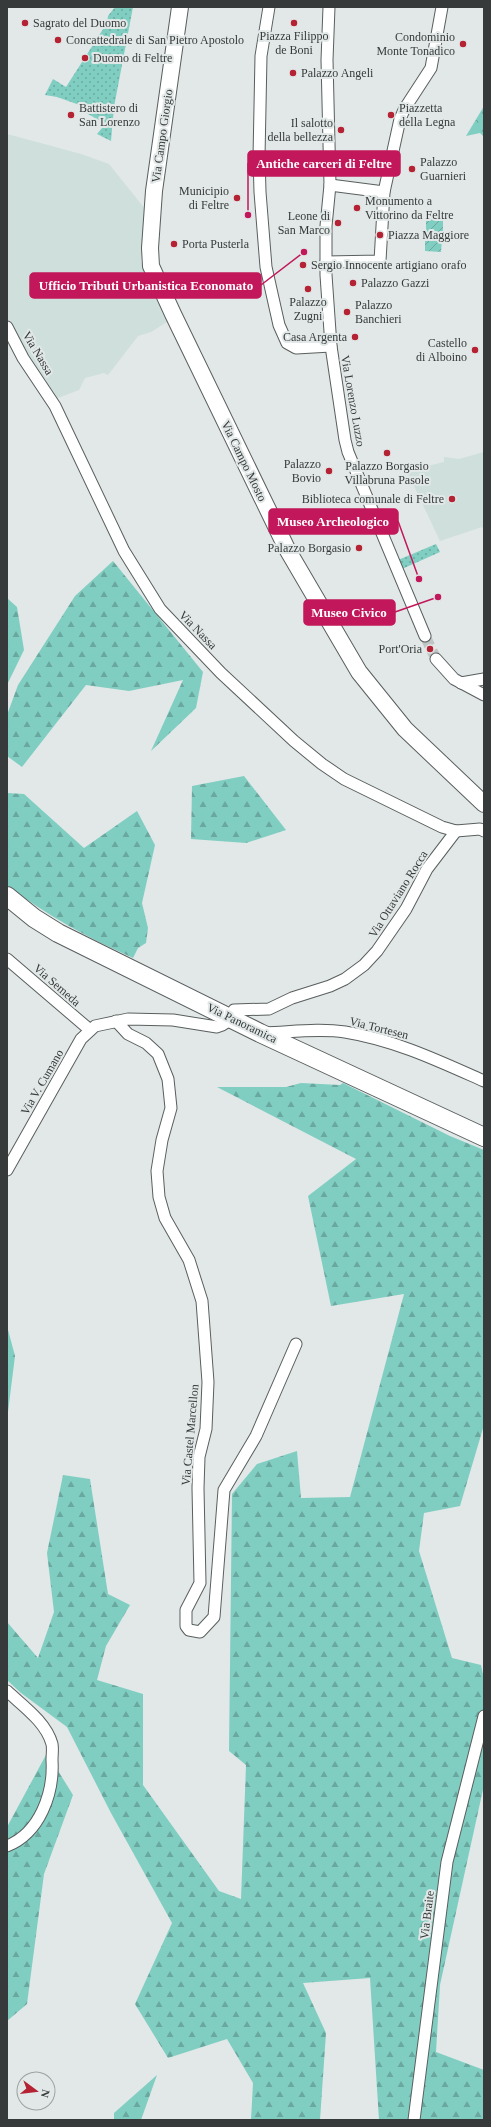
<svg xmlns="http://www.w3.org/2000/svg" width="491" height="2127" font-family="Georgia,serif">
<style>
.built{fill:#cfdfdc}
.grass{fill:url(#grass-dots)}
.forest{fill:url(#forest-firs)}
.park{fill:url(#park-crowns)}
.garden{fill:url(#garden-furrows)}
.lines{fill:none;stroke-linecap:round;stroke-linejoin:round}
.street-tunnel{stroke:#bfc5c4;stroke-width:11;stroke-dasharray:11 5.5;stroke-linecap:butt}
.street-casing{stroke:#595f5e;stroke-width:13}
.secondary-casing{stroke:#595f5e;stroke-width:18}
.primary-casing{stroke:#595f5e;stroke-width:20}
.street{stroke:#fff;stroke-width:11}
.secondary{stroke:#fff;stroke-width:16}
.primary{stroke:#fff;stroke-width:18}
.poi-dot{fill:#b42234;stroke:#e1e8e7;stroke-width:1.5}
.labels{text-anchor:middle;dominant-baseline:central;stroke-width:4;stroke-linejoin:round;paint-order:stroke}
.poi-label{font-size:12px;fill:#373a3a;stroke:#e1e8e7;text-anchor:start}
.street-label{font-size:12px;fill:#373a3a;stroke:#e1e8e7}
.leader{fill:none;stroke:#c2185b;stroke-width:1.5}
.callout-dot{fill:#c2185b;stroke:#e1e8e7;stroke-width:1.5}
.callout{fill:#c2185b;stroke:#c2185b;stroke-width:1.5}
.callout-label{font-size:13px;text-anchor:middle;font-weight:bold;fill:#fff}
</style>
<defs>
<pattern id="grass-dots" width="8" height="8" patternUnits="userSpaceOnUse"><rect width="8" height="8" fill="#80cec2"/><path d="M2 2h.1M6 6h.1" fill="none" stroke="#6aa89f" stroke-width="1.8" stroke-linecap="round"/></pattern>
<pattern id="forest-firs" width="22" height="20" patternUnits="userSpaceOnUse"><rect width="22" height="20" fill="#80cec2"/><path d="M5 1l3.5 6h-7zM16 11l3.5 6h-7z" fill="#6aa89f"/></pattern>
<pattern id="park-crowns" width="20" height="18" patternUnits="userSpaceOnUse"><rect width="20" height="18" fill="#80cec2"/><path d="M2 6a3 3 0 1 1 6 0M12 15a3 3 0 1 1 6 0" fill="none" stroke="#6aa89f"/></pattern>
<pattern id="garden-furrows" width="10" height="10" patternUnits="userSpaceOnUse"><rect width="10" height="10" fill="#80cec2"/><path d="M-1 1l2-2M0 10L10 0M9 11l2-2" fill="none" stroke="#6aa89f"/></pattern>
</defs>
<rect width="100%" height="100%" fill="#e1e8e7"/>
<g class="built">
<path d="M7,134L81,154L109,164L145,209L141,261L151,289L167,322L151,332L138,336L108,375L104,373L85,378L79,390L55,399L49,390L46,380L35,367L7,318Z"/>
<path d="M484,452V530L482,527L440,541L407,471L444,462V457L459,459Z"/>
</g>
<g class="grass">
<path d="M115,7H133L114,107L111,141L97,134L102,128L101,121L86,113L88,108L57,97L45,95L53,79L66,87L107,23L108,16Z"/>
<path d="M436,544L440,552L402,569L398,560Z"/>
</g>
<g class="forest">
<path d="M113,561L203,672L196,708L151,751L183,680L129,691L86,685L22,767L7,756V715L18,685L75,596Z"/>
<path d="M7,598L17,607L24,650L7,685Z"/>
<path d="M244,776L286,830L246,843L191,839L192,786Z"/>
<path d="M7,793L24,794L84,848L137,811L155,845L142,903L148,928L146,943L138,948L133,958C88,938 46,915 7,885Z"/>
<path d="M301,1083L340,1085L343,1083L450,1136L484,1150V1425L460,1506L424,1513L419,1551L452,1658L481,1665L484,1679V1785L440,1985L436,2052L484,2070V2120H379L370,1978L303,1983L326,2033L320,2120H251L253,2083L227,2039L168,2058L135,2004L172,1923L111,1813L67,1727L21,1693L7,1680V1622L38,1658L54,1612L47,1553L63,1475L90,1479L108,1594L130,1605L106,1646L97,1680L143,1694V1785L219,1891L241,1899L246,1765L229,1751L232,1494L257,1464L297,1451L301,1498L350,1497L404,1294L331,1306L308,1196L356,1159L217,1087H286Z"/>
<path d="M7,1326L15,1356L7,1420Z"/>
<path d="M47,1753L73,1795L44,1874L27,2004L7,2021V1827Z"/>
<path d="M157,2075L141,2120H114V2113Z"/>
</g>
<path class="park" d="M484,106V137L480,133L466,136Z"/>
<g class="garden">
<path d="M426,219L443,220V233L426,232Z"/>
<path d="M425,238L442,239L441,252L425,251Z"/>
</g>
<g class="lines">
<path class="street-tunnel" d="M425,636L436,659"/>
<defs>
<g id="street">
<path d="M269,7L261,56L259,157L260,192L266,267L279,325L287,343L296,348L331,346"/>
<path d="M329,7L327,60L330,185L326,226V275L331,346L345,440L348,452L425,636"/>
<path d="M330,185L384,192"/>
<path d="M326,262L380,261L384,192L400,119L405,108L431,68L442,7"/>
<path d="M7,327L23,358L55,406L124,551L160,609L221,673L294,741L322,764L344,779L442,827L456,831L480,829L484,831"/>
<path d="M436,659L454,679L484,695"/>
<path d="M461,683L484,679"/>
<path d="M7,959L90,1030"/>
<path d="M116,1021L128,1034L146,1043L158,1054L168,1079L171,1108L162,1140L157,1171L159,1197L165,1218L189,1260L202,1301L208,1382L206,1429L199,1457L198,1488L200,1583L186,1610V1626L189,1630L200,1632L214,1617L224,1490L256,1436L296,1344"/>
<path d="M265,1033C292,1032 319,1028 345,1032C395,1040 439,1061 484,1081"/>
<path d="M7,1170L81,1039L95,1026L128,1019L173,1020L217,1027C226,1025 231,1018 234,1010L269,1009L292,998L330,986L345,979L364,965L377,951L406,909L427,869L456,831"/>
<path d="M7,1691C23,1706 46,1722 52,1744C53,1749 52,1755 52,1760C54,1793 40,1833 7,1846"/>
<path d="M414,2120L447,1862L484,1716"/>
</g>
<path id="secondary" d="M180,7L154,191L150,248L151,266L173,314L287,549L359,672L405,729L484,804"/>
<path id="primary" d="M7,896L34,918L58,933L260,1033L484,1137"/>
</defs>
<use href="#street" class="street-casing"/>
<use href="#secondary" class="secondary-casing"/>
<use href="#primary" class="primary-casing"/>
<use href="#street" class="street"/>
<use href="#secondary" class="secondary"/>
<use href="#primary" class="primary"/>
</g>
<g class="poi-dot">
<circle cx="25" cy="23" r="4"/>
<circle cx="294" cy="23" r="4"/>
<circle cx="58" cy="40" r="4"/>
<circle cx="463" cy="44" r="4"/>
<circle cx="85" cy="58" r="4"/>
<circle cx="293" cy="73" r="4"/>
<circle cx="71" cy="115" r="4"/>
<circle cx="391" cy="115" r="4"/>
<circle cx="341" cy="130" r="4"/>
<circle cx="412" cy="169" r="4"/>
<circle cx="237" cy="198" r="4"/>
<circle cx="357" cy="208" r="4"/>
<circle cx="338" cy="223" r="4"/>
<circle cx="380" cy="235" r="4"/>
<circle cx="174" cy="244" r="4"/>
<circle cx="303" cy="265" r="4"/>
<circle cx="353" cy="283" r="4"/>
<circle cx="308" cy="289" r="4"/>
<circle cx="347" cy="312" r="4"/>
<circle cx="355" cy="337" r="4"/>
<circle cx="475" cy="350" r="4"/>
<circle cx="387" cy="453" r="4"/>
<circle cx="329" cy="471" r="4"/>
<circle cx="452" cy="499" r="4"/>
<circle cx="359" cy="548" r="4"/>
<circle cx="430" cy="649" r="4"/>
</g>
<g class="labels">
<g class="poi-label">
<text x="33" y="23">Sagrato del Duomo</text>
<text x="294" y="36" text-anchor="middle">Piazza Filippo<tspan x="294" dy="14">de Boni</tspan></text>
<text x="455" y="37" text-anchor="end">Condominio<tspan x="455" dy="14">Monte Tonadico</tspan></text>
<text x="66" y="40">Concattedrale di San Pietro Apostolo</text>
<text x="93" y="58">Duomo di Feltre</text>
<text x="301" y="73">Palazzo Angeli</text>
<text x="79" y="108">Battistero di<tspan x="79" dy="14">San Lorenzo</tspan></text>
<text x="399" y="108">Piazzetta<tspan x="399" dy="14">della Legna</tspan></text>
<text x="333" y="123" text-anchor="end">Il salotto<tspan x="333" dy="14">della bellezza</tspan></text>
<text x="420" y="162">Palazzo<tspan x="420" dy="14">Guarnieri</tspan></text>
<text x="229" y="191" text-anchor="end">Municipio<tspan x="229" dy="14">di Feltre</tspan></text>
<text x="365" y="201">Monumento a<tspan x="365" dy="14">Vittorino da Feltre</tspan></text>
<text x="330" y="216" text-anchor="end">Leone di<tspan x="330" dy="14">San Marco</tspan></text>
<text x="388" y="235">Piazza Maggiore</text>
<text x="182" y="244">Porta Pusterla</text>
<text x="311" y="265">Sergio Innocente artigiano orafo</text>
<text x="361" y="283">Palazzo Gazzi</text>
<text x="308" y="302" text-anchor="middle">Palazzo<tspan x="308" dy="14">Zugni</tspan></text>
<text x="355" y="305">Palazzo<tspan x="355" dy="14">Banchieri</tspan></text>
<text x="347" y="337" text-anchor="end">Casa Argenta</text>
<text x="467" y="343" text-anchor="end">Castello<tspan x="467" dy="14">di Alboino</tspan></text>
<text x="321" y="464" text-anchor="end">Palazzo<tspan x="321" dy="14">Bovio</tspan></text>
<text x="387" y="466" text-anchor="middle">Palazzo Borgasio<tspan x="387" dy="14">Villabruna Pasole</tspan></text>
<text x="444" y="499" text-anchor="end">Biblioteca comunale di Feltre</text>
<text x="351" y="548" text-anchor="end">Palazzo Borgasio</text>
<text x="422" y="649" text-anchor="end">Port'Oria</text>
</g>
<g class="street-label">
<text transform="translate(162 136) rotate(-82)">Via Campo Giorgio</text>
<text transform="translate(38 353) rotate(59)">Via Nassa</text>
<text transform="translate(353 401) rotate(80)">Via Lorenzo Luzzo</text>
<text transform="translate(244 461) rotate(64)">Via Campo Mosto</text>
<text transform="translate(198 630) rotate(46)">Via Nassa</text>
<text transform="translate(398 894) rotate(-58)">Via Ottaviano Rocca</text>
<text transform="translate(57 985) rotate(41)">Via Semeda</text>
<text transform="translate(242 1023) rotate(26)">Via Panoramica</text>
<text transform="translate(379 1028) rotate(14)">Via Tortesen</text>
<text transform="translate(42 1082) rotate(-60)">Via V. Cumano</text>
<text transform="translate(190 1435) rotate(-85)">Via Castel Marcellon</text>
<text transform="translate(427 1915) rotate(-83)">Via Braite</text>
</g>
</g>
<path class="leader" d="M248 215L248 163M304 252L261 285M419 579L398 521M438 597L395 612"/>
<g class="callout-dot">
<circle cx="248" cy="215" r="4"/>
<circle cx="304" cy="252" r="4"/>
<circle cx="419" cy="579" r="4"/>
<circle cx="438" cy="597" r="4"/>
</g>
<g class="callout">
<rect x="248" y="151" width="152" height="25" rx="4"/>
<rect x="30" y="273" width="231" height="25" rx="4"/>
<rect x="269" y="509" width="129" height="25" rx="4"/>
<rect x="304" y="600" width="91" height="25" rx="4"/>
</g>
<g class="callout-label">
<text x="324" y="168">Antiche carceri di Feltre</text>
<text x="146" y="290">Ufficio Tributi Urbanistica Economato</text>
<text x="333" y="526">Museo Archeologico</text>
<text x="349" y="617">Museo Civico</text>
</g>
<rect width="491" height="2127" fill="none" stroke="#373a3a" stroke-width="16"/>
<g transform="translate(36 2091) rotate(105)"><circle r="19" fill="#e1e8e7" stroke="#9da2a2"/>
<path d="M0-3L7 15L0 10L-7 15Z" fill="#b42234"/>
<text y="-6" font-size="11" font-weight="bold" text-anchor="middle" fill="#373a3a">N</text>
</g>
</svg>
